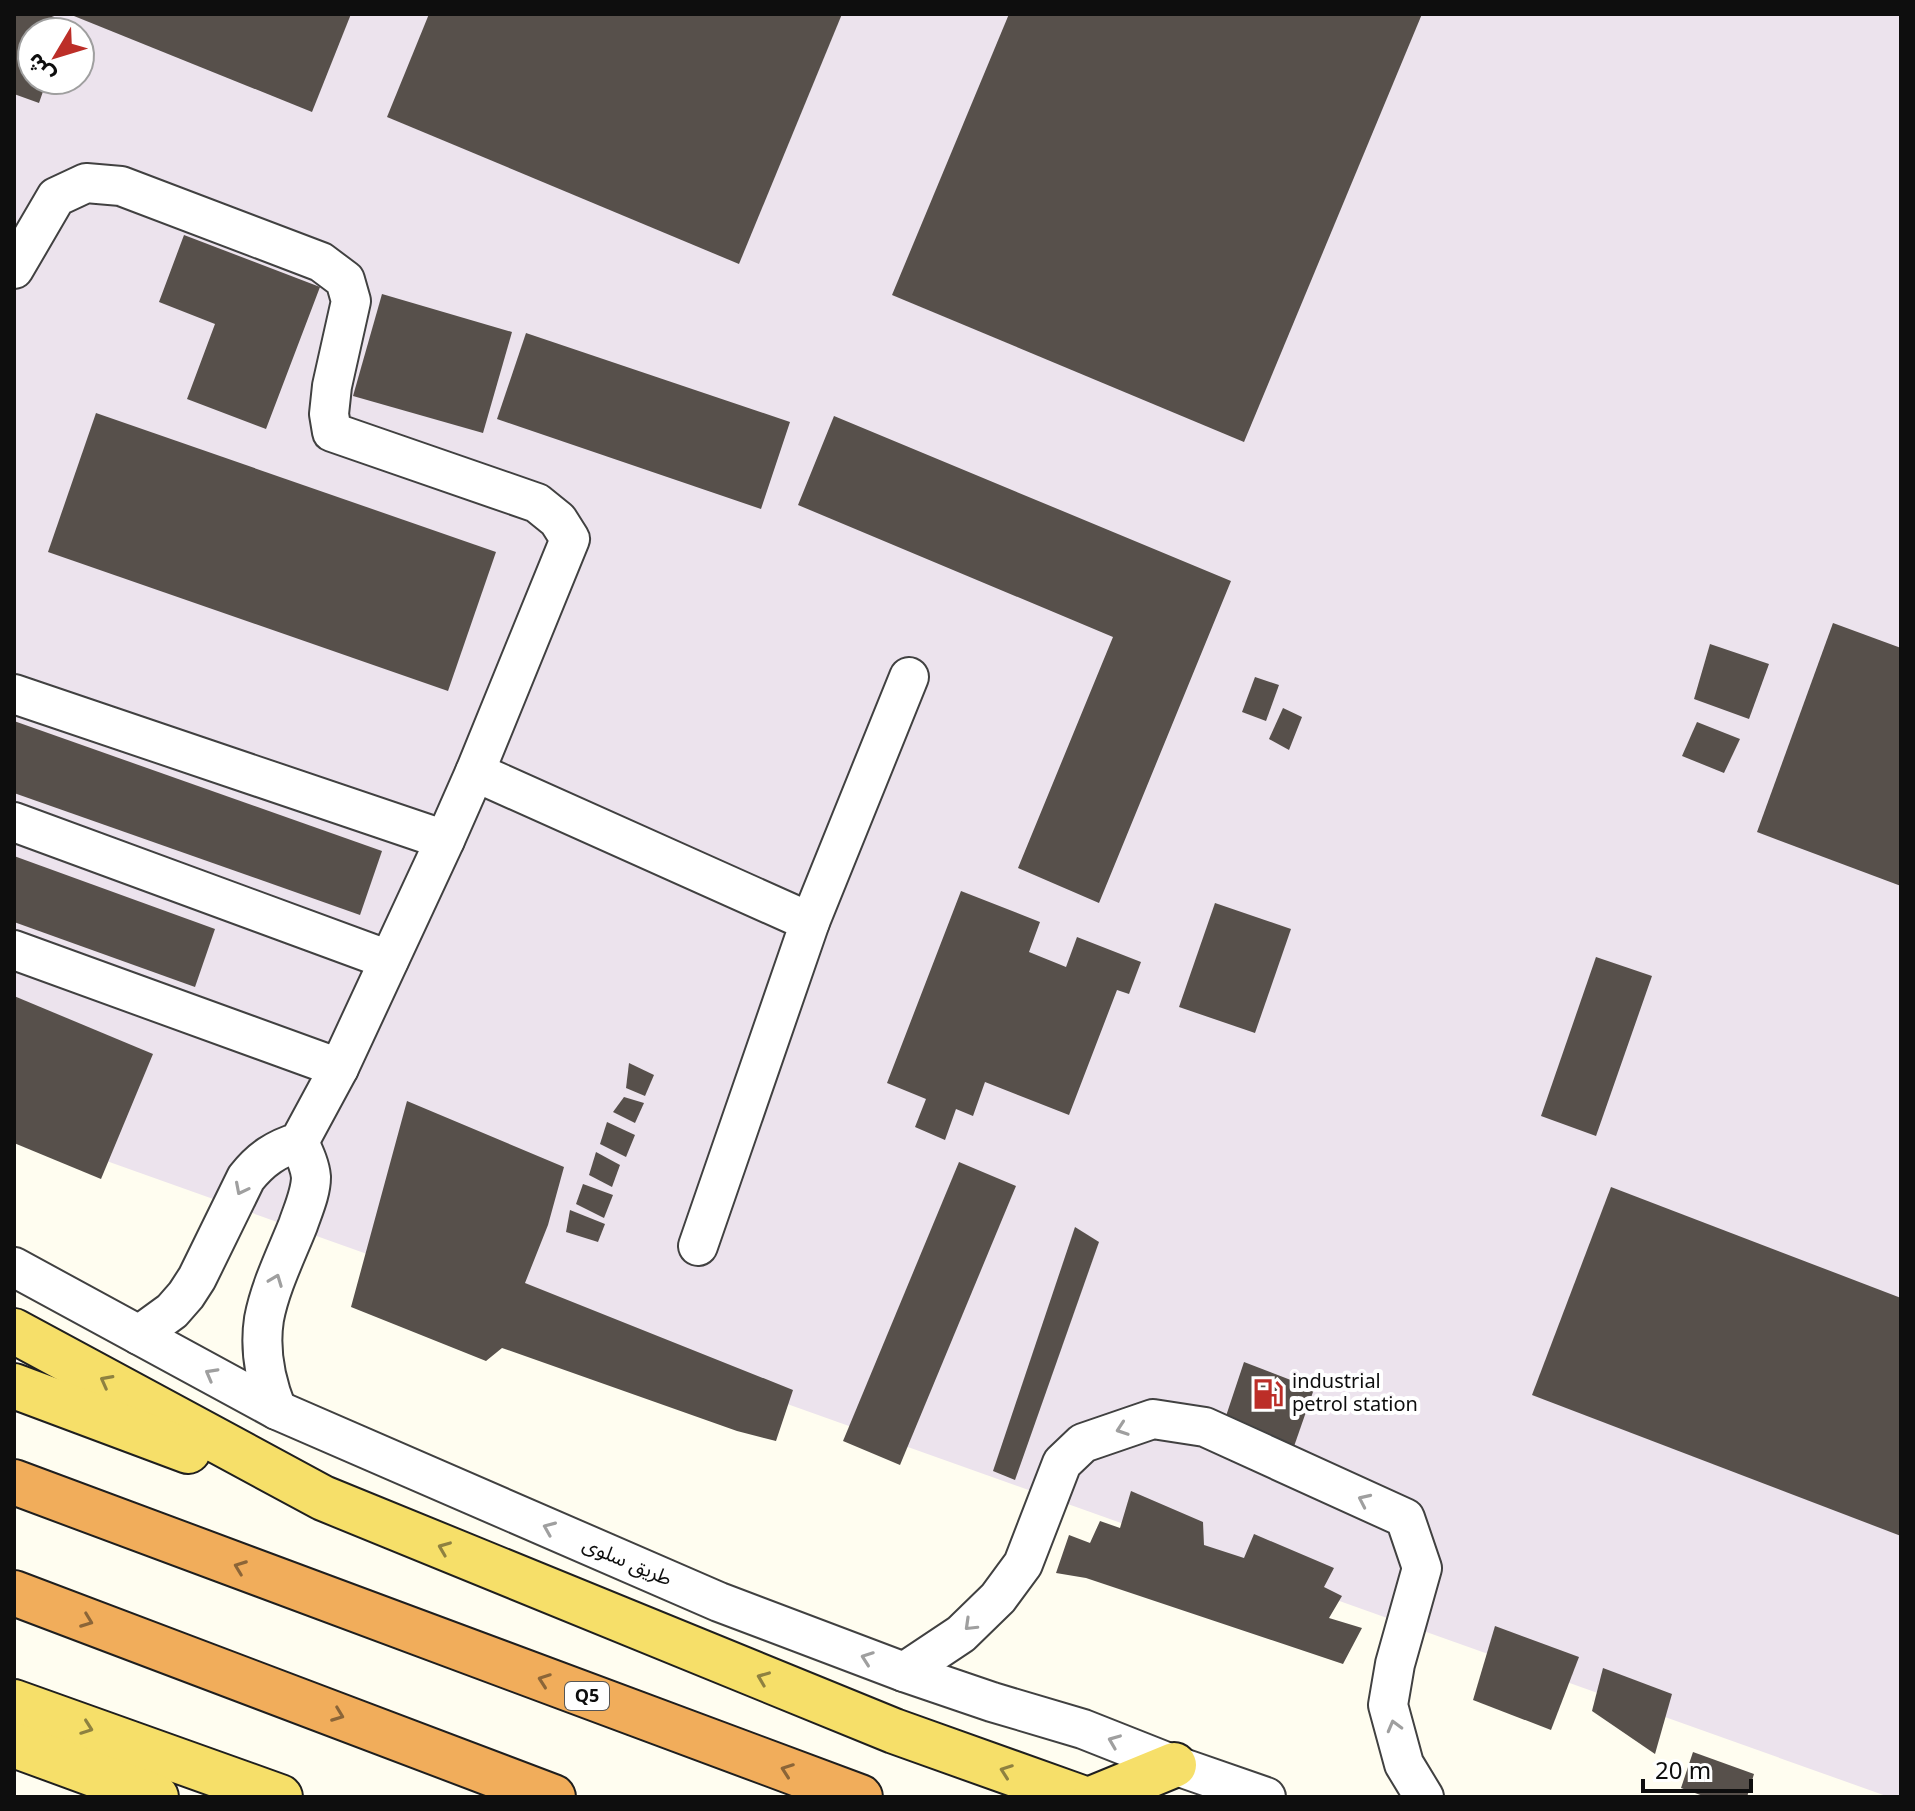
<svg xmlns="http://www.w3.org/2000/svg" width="1915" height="1811" font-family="Georgia,'Noto Sans Arabic',serif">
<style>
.industrial{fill:#ece3ed;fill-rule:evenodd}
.building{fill:#57504b}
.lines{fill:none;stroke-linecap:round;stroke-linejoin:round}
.minor-casing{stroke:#414141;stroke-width:42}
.major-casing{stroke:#1f1f1f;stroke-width:48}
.highway-casing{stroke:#1f1f1f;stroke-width:48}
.minor{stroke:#fff;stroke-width:38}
.major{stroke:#f6df69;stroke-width:44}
.highway{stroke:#f1ad5b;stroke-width:44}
.oneway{stroke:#9f9f9f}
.oneway2{stroke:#8e8140}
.oneway3{stroke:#8b6538}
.labels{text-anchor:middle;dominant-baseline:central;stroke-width:8;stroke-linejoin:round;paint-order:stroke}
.shield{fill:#fff;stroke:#565656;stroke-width:2}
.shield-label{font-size:18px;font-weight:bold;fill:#0e0e0e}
.poi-label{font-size:20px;fill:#0e0e0e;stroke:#fff;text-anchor:start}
.street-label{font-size:20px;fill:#0e0e0e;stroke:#fff}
</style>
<rect width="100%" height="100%" fill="#fffdf0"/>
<path class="industrial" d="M14,14H1901V1797H1889L14,1128ZM32,32H80V80H32Z"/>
<g class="building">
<path d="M14,14H46L68,22L64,32H32V80H47L39,103L14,94Z"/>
<path d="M69,14H351L312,112Z"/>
<path d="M429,14H842L739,264L387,117Z"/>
<path d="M1009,14H1422L1244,442L892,295Z"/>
<path d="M184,235L320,287L266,429L187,399L215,324L159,302Z"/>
<path d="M382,294L512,332L483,433L353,396Z"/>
<path d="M526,333L790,422L761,509L497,419Z"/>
<path d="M96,413L496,552L448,691L48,552Z"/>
<path d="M834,416L1231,581L1099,903L1018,868L1113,637L798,505Z"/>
<path d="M1833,623L1901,648V886L1757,832Z"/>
<path d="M1710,644L1769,664L1749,719L1694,699Z"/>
<path d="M1255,677L1279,685L1266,721L1242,712Z"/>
<path d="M1283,708L1302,717L1289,750L1269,739Z"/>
<path d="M14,721L382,851L360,915L14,793Z"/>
<path d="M1697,722L1740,739L1724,773L1682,756Z"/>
<path d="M14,856L215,929L195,987L14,922Z"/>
<path d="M961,891L1040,922L1029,952L1066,967L1077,937L1141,962L1129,994L1117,990L1069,1115L985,1082L973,1116L956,1109L945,1140L915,1127L926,1099L887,1083Z"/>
<path d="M1215,903L1291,929L1255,1033L1179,1007Z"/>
<path d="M1596,957L1652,976L1596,1136L1541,1116Z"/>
<path d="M14,996L153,1054L101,1179L14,1143Z"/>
<path d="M629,1063L654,1075L645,1096L626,1088Z"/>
<path d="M624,1097L644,1103L635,1123L613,1112Z"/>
<path d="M407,1101L564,1167L548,1225L525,1283L793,1390L776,1441L737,1431L502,1348L486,1361L351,1307Z"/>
<path d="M607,1122L635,1135L626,1157L600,1144Z"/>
<path d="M596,1152L620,1165L612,1187L589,1175Z"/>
<path d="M959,1162L1016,1186L900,1465L843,1441Z"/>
<path d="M583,1184L613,1195L604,1218L576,1204Z"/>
<path d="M1611,1187L1901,1298V1536L1532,1395Z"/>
<path d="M570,1210L605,1224L598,1242L566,1232Z"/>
<path d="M1075,1227L1099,1242L1015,1480L993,1471Z"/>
<path d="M1244,1362L1314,1389L1291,1455L1222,1428Z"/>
<path d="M1131,1491L1203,1522L1204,1545L1244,1558L1254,1534L1334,1568L1324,1587L1342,1596L1329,1618L1362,1628L1343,1664L1086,1578L1056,1573L1069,1535L1090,1543L1100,1521L1120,1528Z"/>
<path d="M1495,1626L1579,1657L1551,1730L1473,1700Z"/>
<path d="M1603,1668L1672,1694L1655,1754L1592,1711Z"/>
<path d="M1693,1752L1754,1774L1747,1797H1706L1681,1788Z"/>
</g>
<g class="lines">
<defs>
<g id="minor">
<path d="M14,269L56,197L86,183L121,186L321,262L345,280L351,301L332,386L329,414L332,432L537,503L558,520L570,539L475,772L445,840L339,1068L299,1142C276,1149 261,1159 246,1178L197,1278L186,1295L172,1311L139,1335"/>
<path d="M14,694L445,840"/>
<path d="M475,772L810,922L698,1246"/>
<path d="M14,822L389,960"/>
<path d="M810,922L909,677"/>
<path d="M14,950L339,1068"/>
<path d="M14,1267L277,1410L719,1602L904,1672L992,1702L1083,1729L1174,1765L1266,1797"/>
<path d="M277,1410C265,1380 259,1351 264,1319C270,1287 286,1255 298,1225C303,1210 311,1193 311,1177C310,1165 304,1153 299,1142"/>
<path d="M904,1672L961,1634L998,1598L1023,1564L1062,1463L1083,1443L1153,1419L1205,1427L1405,1518L1422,1568L1395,1664L1388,1705L1404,1764L1424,1797"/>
</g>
<g id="major">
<path d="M14,1331L323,1498L894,1731L1079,1797"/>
<path d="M14,1386L188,1451"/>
<path d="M14,1702L280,1797"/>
<path d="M14,1745L156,1797"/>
<path d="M1096,1797L1174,1765"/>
</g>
<g id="highway">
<path d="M14,1482L860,1797"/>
<path d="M14,1593L553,1797"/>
</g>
</defs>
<use href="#minor" class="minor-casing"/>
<use href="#major" class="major-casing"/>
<use href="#highway" class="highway-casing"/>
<use href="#minor" class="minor"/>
<use href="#major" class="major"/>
<use href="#highway" class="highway"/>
</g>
<defs><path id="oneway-chevron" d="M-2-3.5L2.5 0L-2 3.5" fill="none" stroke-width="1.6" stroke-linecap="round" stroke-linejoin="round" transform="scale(2)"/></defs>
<g class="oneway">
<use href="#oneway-chevron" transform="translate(241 1189) rotate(117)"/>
<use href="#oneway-chevron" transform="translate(276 1280) rotate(-69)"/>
<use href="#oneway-chevron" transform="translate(211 1374) rotate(-151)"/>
<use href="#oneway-chevron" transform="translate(1122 1429) rotate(161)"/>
<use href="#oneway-chevron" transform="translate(1364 1500) rotate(-155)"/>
<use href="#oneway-chevron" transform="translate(549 1528) rotate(-157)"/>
<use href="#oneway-chevron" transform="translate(970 1625) rotate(136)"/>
<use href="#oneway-chevron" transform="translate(867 1658) rotate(-160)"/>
<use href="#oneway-chevron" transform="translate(1394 1726) rotate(-105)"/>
<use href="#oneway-chevron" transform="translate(1114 1741) rotate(-158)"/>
</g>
<g class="oneway2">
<use href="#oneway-chevron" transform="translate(106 1381) rotate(-152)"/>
<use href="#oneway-chevron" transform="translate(444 1548) rotate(-158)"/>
<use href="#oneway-chevron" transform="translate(763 1678) rotate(-158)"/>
<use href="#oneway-chevron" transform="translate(87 1728) rotate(20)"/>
<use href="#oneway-chevron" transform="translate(1006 1771) rotate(-160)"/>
</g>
<g class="oneway3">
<use href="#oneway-chevron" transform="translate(240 1567) rotate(-159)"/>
<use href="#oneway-chevron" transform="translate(87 1621) rotate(21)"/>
<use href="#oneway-chevron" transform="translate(544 1680) rotate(-160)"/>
<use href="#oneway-chevron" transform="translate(338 1715) rotate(21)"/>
<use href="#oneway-chevron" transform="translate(787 1770) rotate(-160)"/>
</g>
<defs>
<symbol id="fuel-bare" viewBox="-9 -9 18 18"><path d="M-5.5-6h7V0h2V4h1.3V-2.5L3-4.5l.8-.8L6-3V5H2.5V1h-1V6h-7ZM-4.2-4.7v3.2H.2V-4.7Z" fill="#bc2e28" stroke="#fff" stroke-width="2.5" paint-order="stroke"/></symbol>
</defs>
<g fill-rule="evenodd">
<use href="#fuel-bare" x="1246" y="1372" width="44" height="44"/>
</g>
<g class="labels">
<rect class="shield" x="565" y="1682" width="44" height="28" rx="6"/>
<g class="shield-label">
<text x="587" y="1696">Q5</text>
</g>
<g class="poi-label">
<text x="1292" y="1382">industrial<tspan x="1292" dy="23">petrol station</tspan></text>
</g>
<g class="street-label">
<text transform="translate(627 1562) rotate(23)">طريق سلوى</text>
</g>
</g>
<rect width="1915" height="1811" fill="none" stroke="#0e0e0e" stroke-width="32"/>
<g transform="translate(56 56) rotate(232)"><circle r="38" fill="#ffffff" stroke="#9f9f9f" stroke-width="2"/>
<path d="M0-6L14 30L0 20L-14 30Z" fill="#bc2e28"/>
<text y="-12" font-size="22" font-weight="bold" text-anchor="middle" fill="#0e0e0e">ش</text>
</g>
<path d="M1643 1779v12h108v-12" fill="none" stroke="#0e0e0e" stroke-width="4"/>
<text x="1655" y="1779" font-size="24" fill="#0e0e0e" stroke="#ffffff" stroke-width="6" paint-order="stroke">20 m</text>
</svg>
